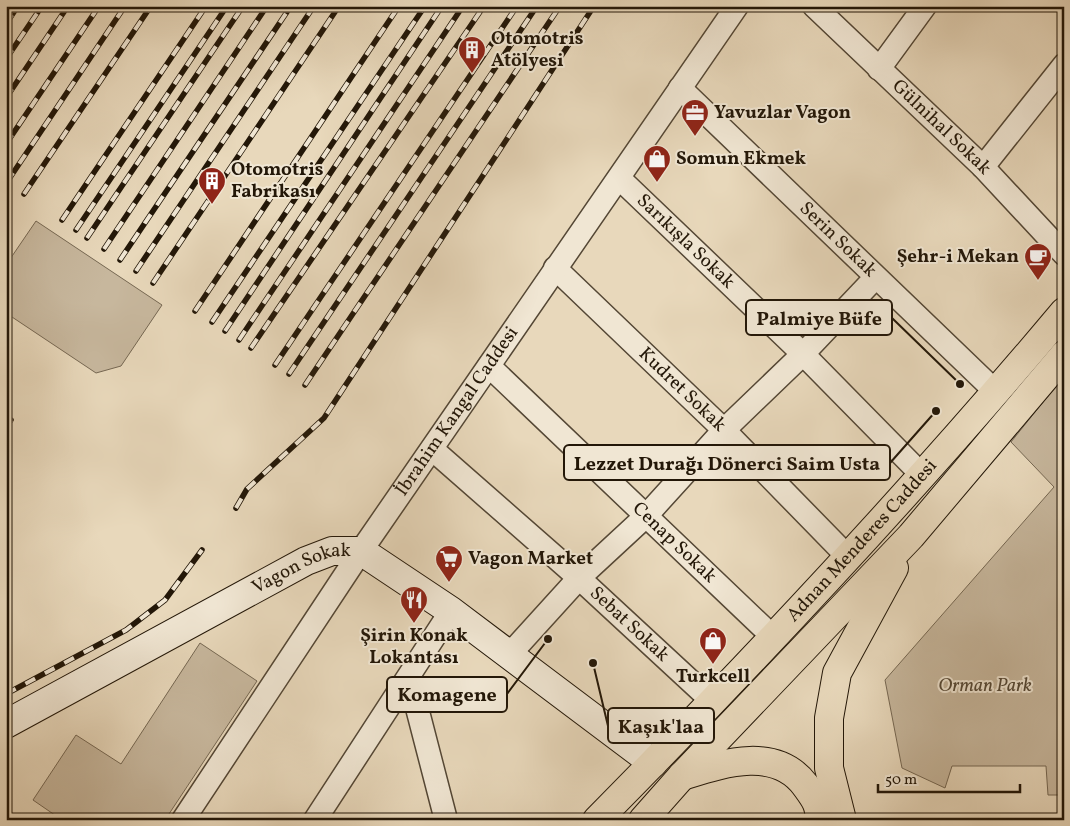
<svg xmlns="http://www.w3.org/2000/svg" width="1070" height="826" font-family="Vollkorn,serif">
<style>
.green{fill:#c7b79d;stroke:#756752}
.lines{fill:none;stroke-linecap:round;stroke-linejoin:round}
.street-casing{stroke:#544735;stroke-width:25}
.secondary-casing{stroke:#231708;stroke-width:30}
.primary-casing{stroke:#231708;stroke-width:30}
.street{stroke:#f0e6d3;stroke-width:22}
.secondary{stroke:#f0e6d3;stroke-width:28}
.primary{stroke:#e8d8bb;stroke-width:28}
.rail-casing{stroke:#231708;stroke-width:5.5}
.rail{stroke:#f0e6d3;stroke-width:4;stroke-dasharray:11;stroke-linecap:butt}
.labels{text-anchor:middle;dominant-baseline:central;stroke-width:4;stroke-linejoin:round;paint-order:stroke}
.poi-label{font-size:19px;font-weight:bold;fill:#231708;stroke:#f0e6d3;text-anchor:start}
.street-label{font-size:19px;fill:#231708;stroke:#f0e6d3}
.park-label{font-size:19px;font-style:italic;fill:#544735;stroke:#f0e6d3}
.leader{fill:none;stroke:#231708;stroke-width:2}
.callout-dot{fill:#231708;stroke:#f0e6d3;stroke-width:2}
.callout{fill:#f0e6d3;stroke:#231708;stroke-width:2}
.callout-label{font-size:20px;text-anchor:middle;font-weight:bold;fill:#231708}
</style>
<rect width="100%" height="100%" fill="#e8d8bb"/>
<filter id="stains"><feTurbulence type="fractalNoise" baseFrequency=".004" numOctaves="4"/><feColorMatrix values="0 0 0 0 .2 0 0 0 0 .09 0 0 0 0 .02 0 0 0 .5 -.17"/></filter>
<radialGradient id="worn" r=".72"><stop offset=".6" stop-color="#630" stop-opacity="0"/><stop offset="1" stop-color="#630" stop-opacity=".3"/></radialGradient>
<g class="green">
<path d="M36,221L162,305L121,366L96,373L6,313V265Z"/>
<path d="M1064,376V795H1048L1046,766H952L945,788L902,768L885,680L1054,487L1011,442Z"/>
<path d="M200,643L257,681L165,820H62L33,800L76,735L121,764Z"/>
</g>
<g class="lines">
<defs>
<g id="street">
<path id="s1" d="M814,6L983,167L1064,254"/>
<path d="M879,69L925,6"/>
<path id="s2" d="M680,88L996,392"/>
<path d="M983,167L1064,65"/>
<path id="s3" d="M619,178L803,354L923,476"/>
<path id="s4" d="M555,268L724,430L849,558"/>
<path id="s5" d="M489,366L773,637"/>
<path id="s6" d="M432,449L579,578L712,701"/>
<path d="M510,654L579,578L646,516L724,430L803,354L875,278"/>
<path d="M409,677L446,820"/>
<path id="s7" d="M183,820L361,551L737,6"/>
<path d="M315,820L451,611"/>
</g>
<g id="secondary">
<path id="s8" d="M6,724L306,561L332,551H361L451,611L653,763"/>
</g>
<g id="primary">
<path d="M682,776C721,764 775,745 805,785C815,799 819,803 820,820"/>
<path id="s9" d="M597,820C759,656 916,488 1064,312"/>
<path d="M643,820L681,777L911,536L1064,355"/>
<path d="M842,820L829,768V718L837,673L894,568"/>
</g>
</defs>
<use href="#street" class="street-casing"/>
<use href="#secondary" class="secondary-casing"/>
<use href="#primary" class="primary-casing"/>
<use href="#street" class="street"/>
<use href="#secondary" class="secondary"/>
<use href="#primary" class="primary"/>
<defs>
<g id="rail">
<path d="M6,24L18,6"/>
<path d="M6,59L42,6"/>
<path d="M6,98L68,6"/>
<path d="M6,144L99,6"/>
<path d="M7,182L125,6"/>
<path d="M24,194L151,6"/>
<path d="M62,220L206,6"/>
<path d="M76,230L227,6"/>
<path d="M87,238L243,6"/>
<path d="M104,249L267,6"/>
<path d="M120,260L291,6"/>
<path d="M136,271L314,6"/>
<path d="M153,283L339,6"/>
<path d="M195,311L399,6"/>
<path d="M212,322L425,6"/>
<path d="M225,331L442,6"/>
<path d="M239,340L463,6"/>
<path d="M251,348L484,6"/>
<path d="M275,365L517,6"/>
<path d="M289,374L537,6"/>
<path d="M305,385L560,6"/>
<path d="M6,427L11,420"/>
<path d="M236,508L247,489L324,418L594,6"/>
<path d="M6,694L126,630L165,600L202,550"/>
</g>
</defs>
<use href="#rail" class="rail-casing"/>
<use href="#rail" class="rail"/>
</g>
<defs>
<symbol id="building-pin" viewBox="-11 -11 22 30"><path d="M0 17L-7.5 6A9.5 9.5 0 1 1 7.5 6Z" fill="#8f2418" stroke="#f0e6d3"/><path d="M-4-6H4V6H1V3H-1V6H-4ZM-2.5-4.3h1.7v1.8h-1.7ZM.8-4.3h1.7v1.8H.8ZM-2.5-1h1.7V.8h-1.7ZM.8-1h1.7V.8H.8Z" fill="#fff"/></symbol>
<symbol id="office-pin" viewBox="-11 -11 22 30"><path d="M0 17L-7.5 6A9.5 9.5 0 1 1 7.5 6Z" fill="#8f2418" stroke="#f0e6d3"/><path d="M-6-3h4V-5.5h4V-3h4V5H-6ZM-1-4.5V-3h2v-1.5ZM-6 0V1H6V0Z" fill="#fff"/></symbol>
<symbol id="shop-pin" viewBox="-11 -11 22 30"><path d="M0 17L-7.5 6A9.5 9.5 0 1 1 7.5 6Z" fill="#8f2418" stroke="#f0e6d3"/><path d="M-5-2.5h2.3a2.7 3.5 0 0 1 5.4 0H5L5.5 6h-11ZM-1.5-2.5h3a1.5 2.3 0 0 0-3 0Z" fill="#fff"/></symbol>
<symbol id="cafe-pin" viewBox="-11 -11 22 30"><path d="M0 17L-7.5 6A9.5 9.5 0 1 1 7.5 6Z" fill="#8f2418" stroke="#f0e6d3"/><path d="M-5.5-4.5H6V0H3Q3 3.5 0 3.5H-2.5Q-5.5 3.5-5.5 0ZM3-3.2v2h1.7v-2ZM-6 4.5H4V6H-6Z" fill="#fff"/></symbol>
<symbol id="supermarket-pin" viewBox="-11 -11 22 30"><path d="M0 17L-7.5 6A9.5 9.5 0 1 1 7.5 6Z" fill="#8f2418" stroke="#f0e6d3"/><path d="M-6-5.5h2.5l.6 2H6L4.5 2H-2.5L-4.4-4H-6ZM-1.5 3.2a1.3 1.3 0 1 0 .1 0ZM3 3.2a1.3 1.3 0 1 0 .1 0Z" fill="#fff"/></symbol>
<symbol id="restaurant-pin" viewBox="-11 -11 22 30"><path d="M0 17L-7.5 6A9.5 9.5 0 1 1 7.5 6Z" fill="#8f2418" stroke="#f0e6d3"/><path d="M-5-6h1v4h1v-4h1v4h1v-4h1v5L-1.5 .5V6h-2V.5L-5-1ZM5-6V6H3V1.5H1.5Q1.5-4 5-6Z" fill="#fff"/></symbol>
</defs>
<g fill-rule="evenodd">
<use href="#building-pin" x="456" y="34" width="32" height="43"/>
<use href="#office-pin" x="679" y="97" width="32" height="43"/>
<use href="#shop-pin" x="641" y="143" width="32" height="43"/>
<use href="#building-pin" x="196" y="165" width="32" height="43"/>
<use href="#cafe-pin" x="1022" y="241" width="32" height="43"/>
<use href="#supermarket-pin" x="433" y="543" width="32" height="43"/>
<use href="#restaurant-pin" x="398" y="584" width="32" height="43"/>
<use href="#shop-pin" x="697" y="625" width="32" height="43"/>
</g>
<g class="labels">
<g class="poi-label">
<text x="491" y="39">Otomotris<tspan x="491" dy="22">Atölyesi</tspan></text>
<text x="714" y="113">Yavuzlar Vagon</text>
<text x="676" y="159">Somun Ekmek</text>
<text x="231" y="170">Otomotris<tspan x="231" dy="22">Fabrikası</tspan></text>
<text x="1019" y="257" text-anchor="end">Şehr-i Mekan</text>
<text x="468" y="559">Vagon Market</text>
<text x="414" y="636" text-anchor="middle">Şirin Konak<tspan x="414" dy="22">Lokantası</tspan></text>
<text x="713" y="677" text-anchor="middle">Turkcell</text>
</g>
<g class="street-label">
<text stroke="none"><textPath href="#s1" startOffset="176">Gülnihal Sokak</textPath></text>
<text stroke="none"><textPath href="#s2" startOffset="219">Serin Sokak</textPath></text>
<text stroke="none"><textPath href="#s3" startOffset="92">Sarıkışla Sokak</textPath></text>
<text stroke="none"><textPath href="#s4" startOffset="176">Kudret Sokak</textPath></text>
<text stroke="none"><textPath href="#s7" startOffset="492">İbrahim Kangal Caddesi</textPath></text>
<text stroke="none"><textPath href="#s9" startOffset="385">Adnan Menderes Caddesi</textPath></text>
<text stroke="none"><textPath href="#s5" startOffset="256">Cenap Sokak</textPath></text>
<text stroke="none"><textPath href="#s8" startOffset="335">Vagon Sokak</textPath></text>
<text stroke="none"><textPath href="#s6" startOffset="264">Sebat Sokak</textPath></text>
</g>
<g class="park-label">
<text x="985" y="686">Orman Park</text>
</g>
</g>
<path class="leader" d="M960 384L892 318M936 411L890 463M548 639L507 694M593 663L608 726"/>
<g class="callout-dot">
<circle cx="960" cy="384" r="5"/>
<circle cx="936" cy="411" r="5"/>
<circle cx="548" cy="639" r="5"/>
<circle cx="593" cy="663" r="5"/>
</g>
<g class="callout">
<rect x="746" y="300" width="146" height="35" rx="5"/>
<rect x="564" y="445" width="326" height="35" rx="5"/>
<rect x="387" y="677" width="120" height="35" rx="5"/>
<rect x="608" y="708" width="106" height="35" rx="5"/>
</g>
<g class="callout-label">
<text x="819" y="325">Palmiye Büfe</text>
<text x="727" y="470">Lezzet Durağı Dönerci Saim Usta</text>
<text x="447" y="701">Komagene</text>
<text x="661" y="733">Kaşık'laa</text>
</g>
<rect width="1070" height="826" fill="none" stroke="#e8d8bb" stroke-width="25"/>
<rect x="8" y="8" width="1055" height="811" fill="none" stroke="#231708" stroke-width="2.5"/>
<rect x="12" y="12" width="1045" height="801" fill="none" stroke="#231708"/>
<path d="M878 784v8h142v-8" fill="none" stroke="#231708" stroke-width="2.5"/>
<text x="885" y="784" font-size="15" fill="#231708" stroke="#f0e6d3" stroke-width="4" paint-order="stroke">50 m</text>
<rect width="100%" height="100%" filter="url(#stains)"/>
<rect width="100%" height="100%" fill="url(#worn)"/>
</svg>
